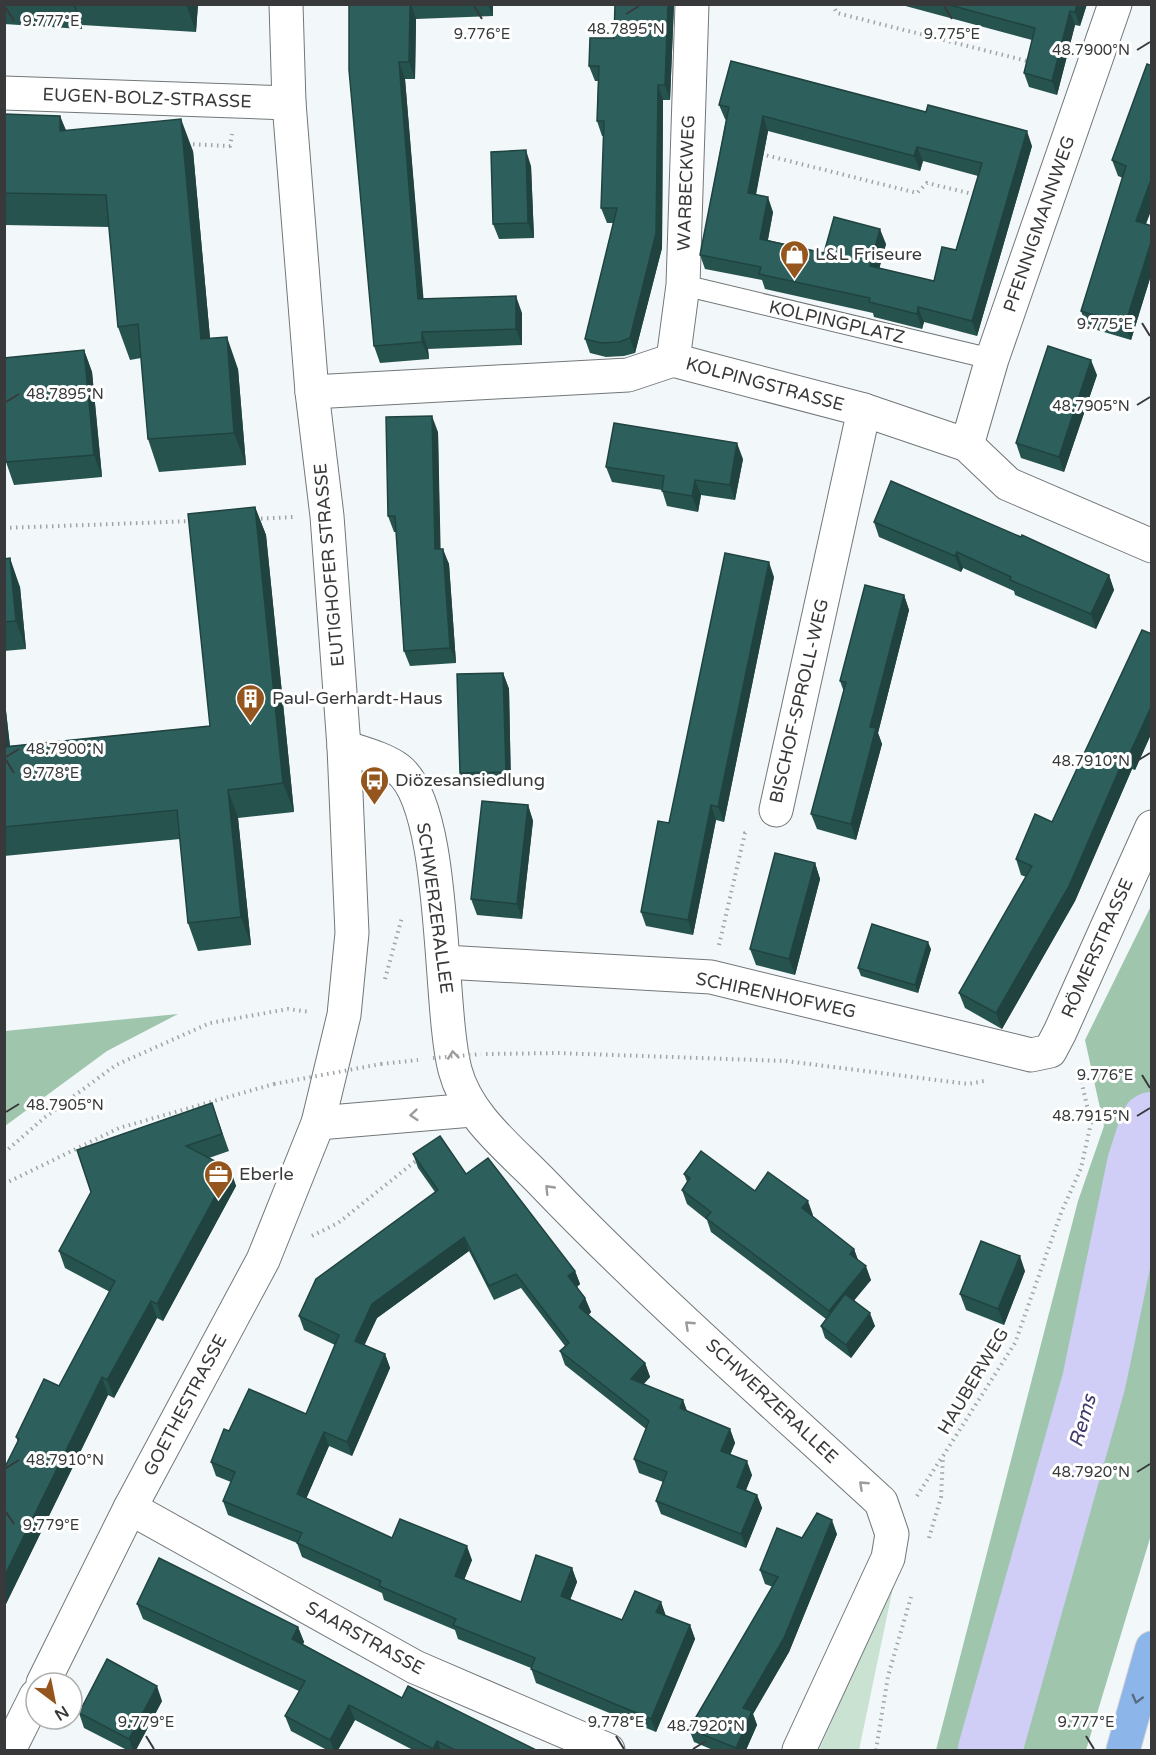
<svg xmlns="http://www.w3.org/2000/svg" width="1156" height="1755" font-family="'Varela Round',sans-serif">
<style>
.green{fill:#cae2d2}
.forest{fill:#9fc6ad}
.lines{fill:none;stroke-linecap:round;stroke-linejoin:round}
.river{stroke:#d0cef6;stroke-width:64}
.service-casing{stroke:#727779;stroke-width:22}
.minor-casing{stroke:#727779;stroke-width:35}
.tertiary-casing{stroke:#727779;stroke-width:35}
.trunk-casing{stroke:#d3d3d4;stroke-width:35}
.path{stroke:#a1a5a7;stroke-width:4;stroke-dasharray:1.5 4.5;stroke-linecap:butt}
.service{stroke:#fff;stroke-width:20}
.minor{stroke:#fff;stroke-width:33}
.tertiary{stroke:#fff;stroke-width:33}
.trunk{stroke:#8cb6ea;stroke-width:33}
.path-bridge{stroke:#a1a5a7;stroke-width:4;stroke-dasharray:1.5 4.5;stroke-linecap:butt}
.wall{fill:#27534f;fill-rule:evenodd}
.shaded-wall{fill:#204340}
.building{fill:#2d605c;stroke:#204340;stroke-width:1.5;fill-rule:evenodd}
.oneway{stroke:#9b9c9c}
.oneway2{stroke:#596b80}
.ticks{fill:none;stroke:#37393a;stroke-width:2}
.labels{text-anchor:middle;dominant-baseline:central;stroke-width:6;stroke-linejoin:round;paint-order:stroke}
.street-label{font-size:18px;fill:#37393a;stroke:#fff}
.poi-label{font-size:18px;fill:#37393a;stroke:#fff;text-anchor:start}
.water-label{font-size:20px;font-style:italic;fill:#423b6d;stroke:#fff}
.ticks-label{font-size:15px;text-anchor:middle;fill:#37393a;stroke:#fff;stroke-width:6;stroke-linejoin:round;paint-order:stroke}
</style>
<rect width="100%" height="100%" fill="#f2f7f9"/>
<path class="green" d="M895,1578L859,1750H819Z"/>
<g class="forest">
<path d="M1151,906V1535L1086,1750H936L1078,1201L1104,1126L1085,1040Z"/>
<path d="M178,1014L107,1051L5,1126V1031Z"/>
</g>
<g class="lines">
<path class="river" d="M990,1750L1094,1381L1139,1164L1152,1124"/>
<defs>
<path id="service" d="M683,285L992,359"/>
<g id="minor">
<path d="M4,93L289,103"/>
<path d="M673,360L683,285L692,4"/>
<path d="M312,392L628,375L673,360L864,410L967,445L1008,484L1152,546"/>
<path d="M967,445L992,359L1115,4"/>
<path d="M344,747C361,753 383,758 398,769C448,807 438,1006 455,1070C467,1116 509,1148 541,1181C649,1294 767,1397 881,1502L892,1534L888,1558L799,1750"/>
<path d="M776,810L864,410"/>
<path d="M444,962L711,977L1031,1055L1050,1051L1060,1032L1152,827"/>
<path d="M318,1123L472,1110"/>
<path d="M130,1508L415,1667L608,1750"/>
</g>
<g id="tertiary">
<path d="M43,1683L130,1508L263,1260L318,1123L344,1015L352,933L344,747L327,516L312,392L289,103L286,4"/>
<path d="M9,1750L36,1696"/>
</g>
<path id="trunk" d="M1123,1750L1152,1648"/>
</defs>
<use href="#service" class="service-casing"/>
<use href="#minor" class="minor-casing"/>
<use href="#tertiary" class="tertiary-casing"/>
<use href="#trunk" class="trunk-casing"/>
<g class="path">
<path d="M832,4L837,13L1031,62"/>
<path d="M187,144L230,146L232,134"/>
<path d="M761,154L917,193L927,183L977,195"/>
<path d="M255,519L293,517"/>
<path d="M4,528L194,521"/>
<path d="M719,945L745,833L748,831"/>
<path d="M385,979L402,917"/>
<path d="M486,1054L557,1053L785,1061L968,1084L984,1081"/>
<path d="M381,1064L418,1060"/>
<path d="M4,1153L44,1118L116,1065L210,1023L288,1009L311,1012"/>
<path d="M4,1184L119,1128L274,1084"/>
<path d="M312,1236L338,1223L417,1160"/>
<path d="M917,1496L942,1457"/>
<path d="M929,1538L941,1497L943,1456L1015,1343L1061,1213L1081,1168L1091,1123L1079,1071"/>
<path d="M876,1750L888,1676L911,1597"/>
</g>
<use href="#service" class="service"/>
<use href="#minor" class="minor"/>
<use href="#tertiary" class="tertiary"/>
<use href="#trunk" class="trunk"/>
<g class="path-bridge">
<path d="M433,1058L481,1054"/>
<path d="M274,1084L381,1064"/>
</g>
</g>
<g class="wall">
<path d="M4,4H198L196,32L82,25V29L4,24Z"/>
<path d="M349,4H493V16L416,19L415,79H405L423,299L522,313V345L428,349L429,359L380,363L374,346Z"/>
<path d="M674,4L670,100H663L662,248L635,353L624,356L606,357L590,353L585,339L614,223H607L601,208L604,136H602L597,121L598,81H595L589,66L614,38Z"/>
<path d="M898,4H1087L1080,26L1075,25L1057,95L1029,87L1024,73L1032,40Z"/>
<path d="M1152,66V208L1146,224L1152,226V272L1131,340L1087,327L1081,311L1123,178L1118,176L1112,160Z"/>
<path d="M719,105L1032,146L977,336L924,322L922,329L874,317L873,313L765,289L762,280L705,269L700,255L726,120L725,119ZM768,131L920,171L923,161L978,176L956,250L934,281L879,268L886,244L824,253L768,240L773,212L756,195Z"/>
<path d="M4,114L60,116L66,130L193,151L210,338L238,369L246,465L159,472L148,439L141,358L130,360L118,327L109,227L4,225Z"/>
<path d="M531,166L534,238L499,239L493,224Z"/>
<path d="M84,350L92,372L102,477L14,485L6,462Z"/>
<path d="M1097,375L1064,472L1021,458L1016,443Z"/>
<path d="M438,432L440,549L449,564L456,663L410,666L404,651L396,532H394L388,516Z"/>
<path d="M743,459L735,500L701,495L698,512L667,506L662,490L612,482L606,467Z"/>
<path d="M255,507L266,535L294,812L238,818L251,945L198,951L188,923L180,839L4,856V693L10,746L210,726Z"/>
<path d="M874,522L1109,575L1114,590L1096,629L1015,595L1014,591L963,568L961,572L879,537Z"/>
<path d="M4,559L20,587L26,649L4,651Z"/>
<path d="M774,577L724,822L716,820L693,935L646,926L641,912L669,823Z"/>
<path d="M904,595L909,610L878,733L882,744L856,840L817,829L811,814L844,692L840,681Z"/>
<path d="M1152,634V732L1135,770L1132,769L1075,901L1002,1029L965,1008L959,993L1026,877L1021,875L1016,859L1052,822Z"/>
<path d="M503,673L509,689L511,787L465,788L460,773Z"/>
<path d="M528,805L533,821L522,919L477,915L471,899Z"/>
<path d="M815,863L820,879L795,975L756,965L750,949Z"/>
<path d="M931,949L918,993L861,976L858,968Z"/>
<path d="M212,1103L229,1151L209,1158L230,1169L236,1186L163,1321L157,1318L114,1398L108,1395L4,1608V1469L18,1442L16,1437L59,1386L110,1292L65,1268L59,1251Z"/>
<path d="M413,1154L466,1174L575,1271L580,1284L577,1287L585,1298L591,1312L588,1315L645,1363L650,1377L643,1384L683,1400L687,1411L730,1429L735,1443L730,1455L752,1475L746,1490L757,1495L762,1508L746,1548L661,1514L656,1501L663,1482L639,1473L634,1459L646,1429L565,1365L560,1351L565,1346L521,1288L494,1300L469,1251L377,1318L364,1345L385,1354L390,1368L352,1456L329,1446L306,1499L392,1538L472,1560L464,1580L521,1602L572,1568L577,1582L570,1600L622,1620L661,1602L665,1615L690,1625L695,1639L656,1732L536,1683L531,1668L458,1639L455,1630L384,1600L382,1593L302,1557L297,1543L228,1515L223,1501L231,1482L216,1476L211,1462L229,1431L306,1414L335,1345L304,1330L299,1316L435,1192L418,1168Z"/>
<path d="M684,1174L755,1191L813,1215L812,1216L854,1249L858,1260L871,1280L854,1300L875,1326L851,1358L825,1338L821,1326L826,1319L711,1232L707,1220L687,1204L682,1190L687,1182Z"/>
<path d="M1025,1271L1004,1325L966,1310L960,1294Z"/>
<path d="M837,1534L789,1652L753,1714L757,1725L746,1750H713L694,1742L689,1729L773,1587L765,1584L760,1570L802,1538Z"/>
<path d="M137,1604L298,1627L304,1642L303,1644L402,1698L536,1750H413L355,1720L338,1750H327L291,1731L285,1716L299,1691L143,1619Z"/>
<path d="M162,1701L136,1750H127L84,1728L79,1713Z"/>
</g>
<g class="shaded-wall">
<path d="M73,4H75L82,25V29Z"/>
<path d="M186,4H198L196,32Z"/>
<path d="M410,4H411L416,19L415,79L409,62Z"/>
<path d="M488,4H493V16Z"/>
<path d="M668,4H674L670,100L665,85Z"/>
<path d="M1077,4H1087L1080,26L1075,12Z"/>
<path d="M1070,11L1075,25L1057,95L1052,81Z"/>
<path d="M399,62L405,79L425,316L418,299Z"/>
<path d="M658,85L663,100L662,248L635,353L630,338Z"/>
<path d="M60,116L72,148L60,131Z"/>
<path d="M763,116L768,131L753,208L748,193Z"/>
<path d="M181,119L193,151L213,371L201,339Z"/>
<path d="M1027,131L1032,146L977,336L972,321Z"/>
<path d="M917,147L923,161L920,171L914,156Z"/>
<path d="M526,150L531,166L534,238L528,223Z"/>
<path d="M1152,177V208L1141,236L1136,221Z"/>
<path d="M768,197L773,212L765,254L760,239Z"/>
<path d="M880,229L886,244L876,281L870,266Z"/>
<path d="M1152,239V272L1131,340L1125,325Z"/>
<path d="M516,296L522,313V345L516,329Z"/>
<path d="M918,307L924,322L922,329L917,314Z"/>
<path d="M422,332L428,349L429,359L422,342Z"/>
<path d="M227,337L238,369L246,465L234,433Z"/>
<path d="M84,350L92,372L102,477L94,455Z"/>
<path d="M1091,360L1097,375L1064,472L1059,457Z"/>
<path d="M432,416L438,432L441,565L435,549Z"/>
<path d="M737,443L743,459L735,500L730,485Z"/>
<path d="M695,480L701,495L698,512L692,496Z"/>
<path d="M255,507L266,535L294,812L283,783Z"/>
<path d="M443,549L449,564L456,663L450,648Z"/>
<path d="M957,552L963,568L961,572L955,556Z"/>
<path d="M10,558L20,587L26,649L16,621Z"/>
<path d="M769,562L774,577L724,822L718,807Z"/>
<path d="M1109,575L1114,590L1096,629L1091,614Z"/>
<path d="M904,595L909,610L878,733L882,744L856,840L851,824L870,727Z"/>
<path d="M503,673L509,689L511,787L506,772Z"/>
<path d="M4,693L13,775L4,753Z"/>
<path d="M1152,705V732L1135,770L1129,755Z"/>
<path d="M1126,754L1132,769L1075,901L1002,1029L996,1013Z"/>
<path d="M228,790L238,818L251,945L241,917Z"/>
<path d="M528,805L533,821L522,919L517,904Z"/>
<path d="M711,805L716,820L693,935L688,920Z"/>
<path d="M815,863L820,879L795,975L789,959Z"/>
<path d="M928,942L931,949L918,993L915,985Z"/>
<path d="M230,1169L236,1186L163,1321L157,1304Z"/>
<path d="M808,1201L813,1215L807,1222L802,1208Z"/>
<path d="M464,1237L469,1251L377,1318L360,1355L355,1341L372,1304Z"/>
<path d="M854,1249L859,1263L850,1254Z"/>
<path d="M1020,1256L1025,1271L1004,1325L998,1309Z"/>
<path d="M866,1266L871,1280L834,1325L829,1311Z"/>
<path d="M575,1271L580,1284L573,1290L568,1276Z"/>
<path d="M585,1298L591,1312L584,1321L579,1307Z"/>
<path d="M151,1301L157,1318L114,1398L107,1380Z"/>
<path d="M870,1313L875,1326L851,1358L846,1345Z"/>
<path d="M385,1354L390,1368L352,1456L347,1442Z"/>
<path d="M645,1363L650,1377L636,1393L631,1379Z"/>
<path d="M102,1377L108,1395L4,1608V1577Z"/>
<path d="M683,1400L688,1414L680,1408Z"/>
<path d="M730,1429L735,1443L726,1465L721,1451Z"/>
<path d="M324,1432L329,1446L302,1508L297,1494Z"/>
<path d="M747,1461L752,1475L742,1500L737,1487Z"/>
<path d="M757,1495L762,1508L746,1548L741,1534Z"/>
<path d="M832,1520L837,1534L789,1652L753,1714L757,1725L746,1750H737L736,1748L743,1708Z"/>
<path d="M467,1546L472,1560L460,1590L455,1576Z"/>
<path d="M572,1568L577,1582L566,1610L561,1596Z"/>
<path d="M661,1602L666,1616L656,1612Z"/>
<path d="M690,1625L695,1639L656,1732L651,1719Z"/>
<path d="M298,1627L304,1642L298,1654L292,1639Z"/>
<path d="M157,1686L162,1701L136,1750H133L129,1739Z"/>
<path d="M349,1705L355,1720L338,1750H334L330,1740Z"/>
<path d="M437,1741L441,1750H434L433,1749Z"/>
</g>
<g class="building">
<path d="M349,4H410L409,62H399L418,299L516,296V329L422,332V342L374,346L349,70Z"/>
<path d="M615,4H668L665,85H658L656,233L630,338L619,342L601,343L585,339L617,208H601L604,121H597L599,66H589L590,38H614Z"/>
<path d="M946,4H1077L1075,12L1070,11L1052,81L1024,73L1035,28Z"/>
<path d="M731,61L926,112L928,105L1027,131L972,321L918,307L917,314L869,302L870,298L759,274L761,267L700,255L729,107L719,105ZM763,116L914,156L917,147L982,163L956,250L942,247L934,281L870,266L880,229L834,217L824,253L760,239L768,197L748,193Z"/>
<path d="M1147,64L1152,66V177L1136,221L1152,226V239L1125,325L1081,311L1126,166L1112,160Z"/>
<path d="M4,114L60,116V131L181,119L201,339L227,337L234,433L148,439L138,324L118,327L106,195L4,193Z"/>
<path d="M526,150L528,223L493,224L491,152Z"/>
<path d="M1048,346L1091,360L1059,457L1016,443Z"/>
<path d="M84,350L94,455L6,462L4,445V358Z"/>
<path d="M432,416L435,549H443L450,648L404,651L395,516H388L386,417Z"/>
<path d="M614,423L737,443L730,485L695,480L692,496L662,491L664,476L606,467Z"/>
<path d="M891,481L1021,537L1022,535L1109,575L1091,614L1010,580L1011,577L957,552L955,556L874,522Z"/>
<path d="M255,507L283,783L228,790L241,917L188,923L177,810L4,827V747L210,726L188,514Z"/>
<path d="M725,553L769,562L718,807L711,805L688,920L641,912L658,821L669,823Z"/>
<path d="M10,558L16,621L4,622V559Z"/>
<path d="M865,585L904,595L870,727L876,728L851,824L811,814L846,682L840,681Z"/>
<path d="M1142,630L1152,634V705L1129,755L1126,754L1069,886L996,1013L959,993L1032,866L1016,859L1035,814L1052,822Z"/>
<path d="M503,673L506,772L460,773L457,674Z"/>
<path d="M482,801L528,805L517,904L471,899Z"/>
<path d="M775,853L815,863L789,959L750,949Z"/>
<path d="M872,924L928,942L915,985L858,968Z"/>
<path d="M212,1103L222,1134L186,1146L230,1169L157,1304L151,1301L107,1380L102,1377L4,1577V1469L19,1439L16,1437L44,1379L59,1386L115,1281L59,1251L91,1192L77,1150Z"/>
<path d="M440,1136L466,1174L488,1158L575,1271L568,1276L585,1298L579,1307L645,1363L631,1379L683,1400L680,1408L730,1429L721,1451L747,1461L737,1487L757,1495L741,1534L656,1501L667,1472L634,1459L649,1421L560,1351L569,1343L516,1274L489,1286L464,1237L372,1304L355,1341L385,1354L347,1442L324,1432L297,1494L392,1538L400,1519L467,1546L455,1576L521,1602L536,1555L572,1568L561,1596L622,1620L635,1591L661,1602L656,1612L690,1625L651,1719L531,1669L535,1658L453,1625L456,1619L379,1586L381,1581L297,1543L302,1533L223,1501L235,1472L211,1462L224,1429L229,1431L249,1389L306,1414L339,1335L299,1316L316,1279L438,1190L413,1154Z"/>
<path d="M701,1151L755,1191L768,1172L808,1201L802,1208L854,1249L850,1254L866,1266L829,1311L706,1218L711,1212L682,1190L690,1178L684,1174Z"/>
<path d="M981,1241L1020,1256L998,1309L960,1294Z"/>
<path d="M845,1294L870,1313L846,1345L821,1326Z"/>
<path d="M817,1513L832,1520L784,1638L743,1708L752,1711L736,1748L689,1729L778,1577L760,1570L777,1528L802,1538Z"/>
<path d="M159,1558L298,1627L292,1639L402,1698L408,1686L536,1750H455L437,1741L433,1749L349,1705L330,1740L285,1716L305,1681L137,1604Z"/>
<path d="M107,1659L157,1686L129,1739L79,1713Z"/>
</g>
<defs><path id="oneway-chevron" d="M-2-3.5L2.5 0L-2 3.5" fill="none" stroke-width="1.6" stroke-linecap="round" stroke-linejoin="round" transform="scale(1.5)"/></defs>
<g class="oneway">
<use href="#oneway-chevron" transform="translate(453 1055) rotate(-96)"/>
<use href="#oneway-chevron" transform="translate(414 1115) rotate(175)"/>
<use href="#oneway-chevron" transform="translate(549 1189) rotate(-134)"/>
<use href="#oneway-chevron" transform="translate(689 1325) rotate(-137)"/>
<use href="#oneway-chevron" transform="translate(863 1485) rotate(-137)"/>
</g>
<use class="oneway2" href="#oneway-chevron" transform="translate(1137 1699) rotate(105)"/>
<path class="ticks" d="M474,6L482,19M944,6L952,19M6,8L14,21M626,14L639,6M1137,50L1150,42M1142,323L1150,336M6,402L19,394M1137,405L1150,397M6,757L19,749M6,760L14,773M1137,761L1150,753M1142,1075L1150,1088M6,1112L19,1104M1137,1116L1150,1108M6,1468L19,1460M1137,1472L1150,1464M6,1512L14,1524M146,1736L154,1749M616,1736L624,1749M1086,1736L1094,1749M693,1749L706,1741"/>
<defs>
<symbol id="shop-pin" viewBox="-11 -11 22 30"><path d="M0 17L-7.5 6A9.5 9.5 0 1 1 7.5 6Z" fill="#95561e" stroke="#fff"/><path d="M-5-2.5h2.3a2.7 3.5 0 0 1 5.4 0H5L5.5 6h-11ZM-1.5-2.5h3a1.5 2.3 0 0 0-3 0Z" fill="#fff"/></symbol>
<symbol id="building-pin" viewBox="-11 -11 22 30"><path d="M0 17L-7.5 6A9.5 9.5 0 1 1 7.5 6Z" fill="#95561e" stroke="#fff"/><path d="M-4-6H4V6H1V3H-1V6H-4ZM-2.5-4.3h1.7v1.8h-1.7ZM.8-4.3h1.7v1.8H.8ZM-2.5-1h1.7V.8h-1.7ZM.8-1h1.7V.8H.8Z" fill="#fff"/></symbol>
<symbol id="bus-pin" viewBox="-11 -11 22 30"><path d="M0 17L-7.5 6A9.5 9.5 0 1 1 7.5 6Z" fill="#95561e" stroke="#fff"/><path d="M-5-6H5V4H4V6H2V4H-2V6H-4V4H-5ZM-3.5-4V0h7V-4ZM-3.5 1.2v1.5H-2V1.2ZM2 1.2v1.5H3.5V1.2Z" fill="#fff"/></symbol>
<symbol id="office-pin" viewBox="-11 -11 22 30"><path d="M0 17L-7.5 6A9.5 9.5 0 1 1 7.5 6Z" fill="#95561e" stroke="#fff"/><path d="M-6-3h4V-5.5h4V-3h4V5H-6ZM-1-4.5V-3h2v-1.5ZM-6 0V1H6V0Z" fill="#fff"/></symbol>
</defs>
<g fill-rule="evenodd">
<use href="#shop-pin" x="778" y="238" width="33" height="45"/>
<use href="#building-pin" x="234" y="682" width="33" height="45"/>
<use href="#bus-pin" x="358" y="764" width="33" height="45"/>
<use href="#office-pin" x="202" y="1158" width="33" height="45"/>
</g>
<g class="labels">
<g class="street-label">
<text transform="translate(147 98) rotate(2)">EUGEN-BOLZ-STRASSE</text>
<text transform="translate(686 183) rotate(-88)">WARBECKWEG</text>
<text transform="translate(1039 224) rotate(-71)">PFENNIGMANNWEG</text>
<text transform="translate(837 322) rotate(13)">KOLPINGPLATZ</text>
<text transform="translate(765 384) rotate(15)">KOLPINGSTRASSE</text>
<text transform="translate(329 565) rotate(-95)">EUTIGHOFER STRASSE</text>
<text transform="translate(799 701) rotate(-77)">BISCHOF-SPROLL-WEG</text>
<text transform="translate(435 908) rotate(82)">SCHWERZERALLEE</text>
<text transform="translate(1097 948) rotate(-66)">RÖMERSTRASSE</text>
<text transform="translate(776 995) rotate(12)">SCHIRENHOFWEG</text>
<text transform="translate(973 1381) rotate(-59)">HAUBERWEG</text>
<text transform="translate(772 1401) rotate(43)">SCHWERZERALLEE</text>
<text transform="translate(185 1405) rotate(-62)">GOETHESTRASSE</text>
<text transform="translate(365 1638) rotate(29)">SAARSTRASSE</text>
</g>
<g class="poi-label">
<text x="815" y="254">L&amp;L Friseure</text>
<text x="272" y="698">Paul-Gerhardt-Haus</text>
<text x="395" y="780">Diözesansiedlung</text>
<text x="239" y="1174">Eberle</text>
</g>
<g class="water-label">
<text transform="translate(1083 1421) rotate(-74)">Rems</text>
</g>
</g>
<g class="ticks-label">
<text x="51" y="26">9.777°E</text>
<text x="626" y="34">48.7895°N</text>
<text x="482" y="39">9.776°E</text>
<text x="952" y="39">9.775°E</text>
<text x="1091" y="55">48.7900°N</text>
<text x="1105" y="329">9.775°E</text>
<text x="65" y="399">48.7895°N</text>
<text x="1091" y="411">48.7905°N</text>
<text x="65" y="754">48.7900°N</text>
<text x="1091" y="766">48.7910°N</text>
<text x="51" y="778">9.778°E</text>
<text x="1105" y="1080">9.776°E</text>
<text x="65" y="1110">48.7905°N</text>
<text x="1091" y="1121">48.7915°N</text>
<text x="65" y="1465">48.7910°N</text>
<text x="1091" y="1477">48.7920°N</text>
<text x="51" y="1530">9.779°E</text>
<text x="146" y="1727">9.779°E</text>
<text x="616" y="1727">9.778°E</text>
<text x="1086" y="1727">9.777°E</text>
<text x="706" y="1731">48.7920°N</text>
</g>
<rect width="1156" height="1755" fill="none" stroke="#37393a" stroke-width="12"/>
<g transform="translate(54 1701) rotate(148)"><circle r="28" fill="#ffffff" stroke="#afb0b0" stroke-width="1.5"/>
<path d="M0-4.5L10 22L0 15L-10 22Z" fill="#95561e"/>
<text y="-9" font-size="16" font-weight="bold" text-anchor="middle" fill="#37393a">N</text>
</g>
</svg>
